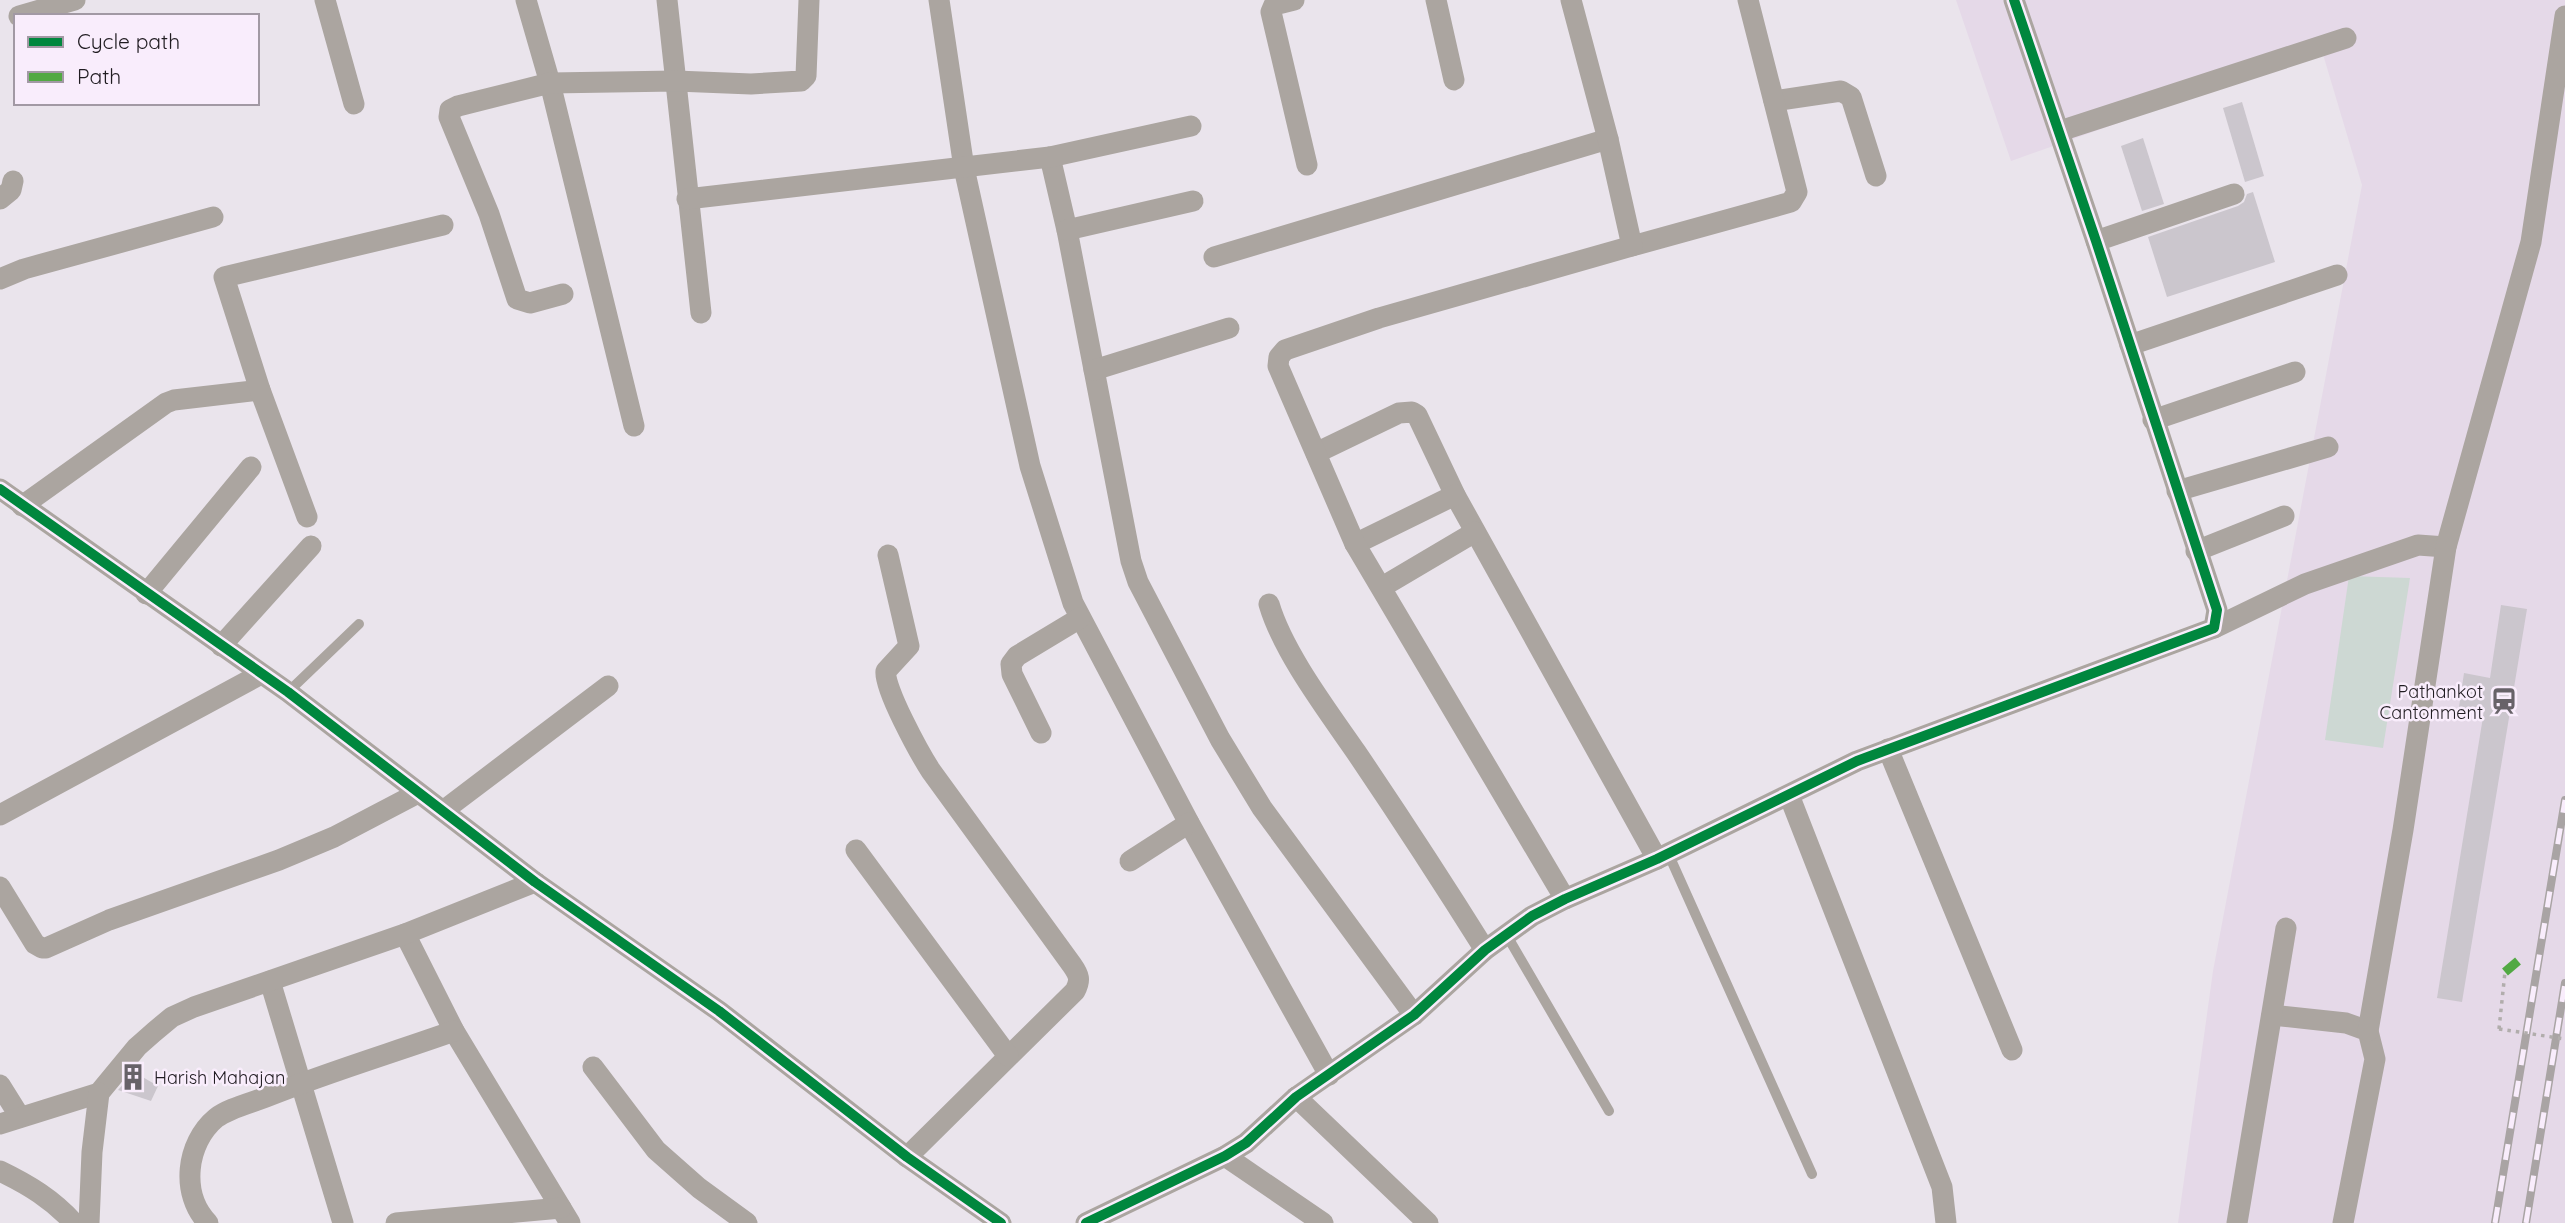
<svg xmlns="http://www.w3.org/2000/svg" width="2565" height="1223" font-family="Quicksand,sans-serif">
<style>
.built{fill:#e5d9e8}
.green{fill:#cdd8d3}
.building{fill:#cbc6cd}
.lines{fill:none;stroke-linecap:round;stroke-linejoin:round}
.path{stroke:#b1adac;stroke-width:3.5;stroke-dasharray:3.5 5;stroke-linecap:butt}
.lane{stroke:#aba5a0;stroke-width:10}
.street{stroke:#aba5a0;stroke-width:21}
.rail-casing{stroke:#a9a4a4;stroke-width:8}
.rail{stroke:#f9edfc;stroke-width:5;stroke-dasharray:16;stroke-linecap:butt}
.path-bridge{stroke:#b1adac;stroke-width:3.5;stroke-dasharray:3.5 5;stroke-linecap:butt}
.quiet{stroke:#52a943;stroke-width:9;stroke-dasharray:18 9;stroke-linecap:butt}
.cycleway-casing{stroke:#f9edfc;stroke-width:15}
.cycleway{stroke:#00873e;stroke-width:10}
.labels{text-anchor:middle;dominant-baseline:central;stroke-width:5;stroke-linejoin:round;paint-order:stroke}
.poi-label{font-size:18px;fill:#201c21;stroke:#f9edfc;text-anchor:end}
</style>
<rect width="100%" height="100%" fill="#eae4ec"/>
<path class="built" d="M1956,0H2565V1223H2178L2213,971L2362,185L2322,51L2011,161Z"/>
<path class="green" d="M2349,576L2410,578L2383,748L2325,740Z"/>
<g class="building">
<path d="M2242,102L2264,176L2245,182L2223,108Z"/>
<path d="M2143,138L2164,204L2142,211L2121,146Z"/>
<path d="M2253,192L2275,262L2167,297L2148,237L2238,206L2244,202L2247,194Z"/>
<path d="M2501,605L2527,609L2462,1002L2437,998L2484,711L2459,707L2464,673L2490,678Z"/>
<path d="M134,1072L158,1086L151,1101L118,1090Z"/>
</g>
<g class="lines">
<path class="path" d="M2499,1029L2505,972"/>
<g class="lane">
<path d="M288,692L359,624"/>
<path d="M1668,853L1812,1174"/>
<path d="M1506,934L1609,1111"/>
</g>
<g class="street">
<path d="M325,0L354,104"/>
<path d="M526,0L550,83L634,426"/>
<path d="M667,0L701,313"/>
<path d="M939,0L964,168L1030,466L1073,603L1189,823L1329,1075"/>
<path d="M1294,0L1274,5L1271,12L1307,165"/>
<path d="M1436,0L1454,80"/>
<path d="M19,16L75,0"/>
<path d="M1774,101L1841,91L1851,97L1876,176"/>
<path d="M2060,131L2346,38"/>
<path d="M1050,157L1067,230L1131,561L1138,582L1220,739L1262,808L1414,1015"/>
<path d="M0,199L11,190L13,181"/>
<path d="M687,199L1050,157L1191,126"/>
<path d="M1067,230L1193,201"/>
<path d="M2096,241L2234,194"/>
<path d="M1632,246L1791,202L1797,192L1748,0"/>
<path d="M1214,257L1608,139"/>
<path d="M0,279L24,269L213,217"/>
<path d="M563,294L530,303L517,299L489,214L449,117L450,110L458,106L550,83L676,81L751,84L801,81L806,76L809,0"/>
<path d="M2130,345L2337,275"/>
<path d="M1094,370L1229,328"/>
<path d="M2153,420L2295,372"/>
<path d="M1316,453L1399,413L1412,412L1417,415L1455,495L1657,859"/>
<path d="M0,489L288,692L535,882L719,1011L907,1157L1001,1223"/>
<path d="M2177,491L2328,447"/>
<path d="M22,506L166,403L174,400L260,390"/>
<path d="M307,517L260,390L224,277L443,225"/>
<path d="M1355,544L1455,495"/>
<path d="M2196,551L2284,516"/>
<path d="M888,555L909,646L886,671C883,687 920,754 931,771L1072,965C1079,975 1081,980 1075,991L907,1157"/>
<path d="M1382,587L1475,532"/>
<path d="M146,594L251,467"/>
<path d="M1269,604C1283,652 1327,710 1356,752C1400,817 1443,883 1485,950"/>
<path d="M2214,628L2305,584L2418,545L2446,547"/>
<path d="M221,646L311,546"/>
<path d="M1041,733L1012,674L1011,664L1017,656L1080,618"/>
<path d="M1888,749L2012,1050"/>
<path d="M1789,795L1942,1187L1946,1223"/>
<path d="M443,811L608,686"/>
<path d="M0,815L261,674"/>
<path d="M856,850L1008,1056"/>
<path d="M1130,861L1189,823"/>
<path d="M0,887L35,944L42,948H46L109,920L279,860L334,837L418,793"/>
<path d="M1565,899L1355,544L1278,366L1279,357L1285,350L1379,318L1632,246L1608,139L1571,0"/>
<path d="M405,934L454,1031L570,1223"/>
<path d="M270,981L343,1223"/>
<path d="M2272,1015L2346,1023L2368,1031L2375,1059L2343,1223"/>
<path d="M2368,1031L2403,830L2446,547L2531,242L2565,16"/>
<path d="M593,1067L656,1150L699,1188L747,1223"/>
<path d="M0,1085L20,1117"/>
<path d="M1296,1097L1428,1223"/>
<path d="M0,1124L99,1093L137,1047L154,1032L172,1017L194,1007L405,934L535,882"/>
<path d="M1225,1156L1323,1223"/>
<path d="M0,1171C29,1185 52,1199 74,1223"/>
<path d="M89,1223L92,1152L99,1093"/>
<path d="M208,1223C180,1194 186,1143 216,1118C229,1108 251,1103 266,1097C328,1072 392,1053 454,1031"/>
<path d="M396,1223L561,1208"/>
<path d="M1086,1223L1225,1156L1246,1143L1296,1097L1414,1015L1485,950L1532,916L1565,899L1657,859L1857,761L2214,628L2217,610L2096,241L2014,0"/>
<path d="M2237,1223L2286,928"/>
</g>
<defs>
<g id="rail">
<path d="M2495,1223L2565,800"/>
<path d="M2526,1223L2565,983"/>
</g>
</defs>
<use href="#rail" class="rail-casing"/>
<use href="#rail" class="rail"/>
<path class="path-bridge" d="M2499,1029L2565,1039"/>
<path class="quiet" d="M2505,972L2518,961"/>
<defs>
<g id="cycleway">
<path d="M0,489L288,692L535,882L719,1011L907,1157L1001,1223"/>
<path d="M1086,1223L1225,1156L1246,1143L1296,1097L1414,1015L1485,950L1532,916L1565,899L1657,859L1857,761L2214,628L2217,610L2096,241L2014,0"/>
</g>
</defs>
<use href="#cycleway" class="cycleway-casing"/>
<use href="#cycleway" class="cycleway"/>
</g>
<defs>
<symbol id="station-bare" viewBox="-9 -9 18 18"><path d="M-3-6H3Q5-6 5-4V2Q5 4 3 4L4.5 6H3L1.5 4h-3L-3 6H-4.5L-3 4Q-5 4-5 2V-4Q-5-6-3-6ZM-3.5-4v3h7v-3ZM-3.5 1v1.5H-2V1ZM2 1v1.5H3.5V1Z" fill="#676268" stroke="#f9edfc" stroke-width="2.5" paint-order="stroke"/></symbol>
<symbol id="building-bare" viewBox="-9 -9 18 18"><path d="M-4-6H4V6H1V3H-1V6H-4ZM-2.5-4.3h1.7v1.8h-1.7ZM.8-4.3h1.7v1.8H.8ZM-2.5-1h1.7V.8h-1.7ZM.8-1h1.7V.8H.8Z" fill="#676268" stroke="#f9edfc" stroke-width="2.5" paint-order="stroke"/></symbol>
</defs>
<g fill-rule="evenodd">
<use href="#station-bare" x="2485" y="682" width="38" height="38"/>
<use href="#building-bare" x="114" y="1058" width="38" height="38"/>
</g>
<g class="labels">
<g class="poi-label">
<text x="2483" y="691">Pathankot<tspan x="2483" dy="21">Cantonment</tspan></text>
<text x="154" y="1077" text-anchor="start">Harish Mahajan</text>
</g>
</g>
<rect x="14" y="14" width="245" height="91" fill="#f9edfc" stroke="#a299a4" stroke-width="2"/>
<rect x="28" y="37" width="35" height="10" fill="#00873e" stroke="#a299a4" stroke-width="2"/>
<text x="77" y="49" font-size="21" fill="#201c21">Cycle path</text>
<rect x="28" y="72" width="35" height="10" fill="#52a943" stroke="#a299a4" stroke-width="2"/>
<text x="77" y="84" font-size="21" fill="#201c21">Path</text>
</svg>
